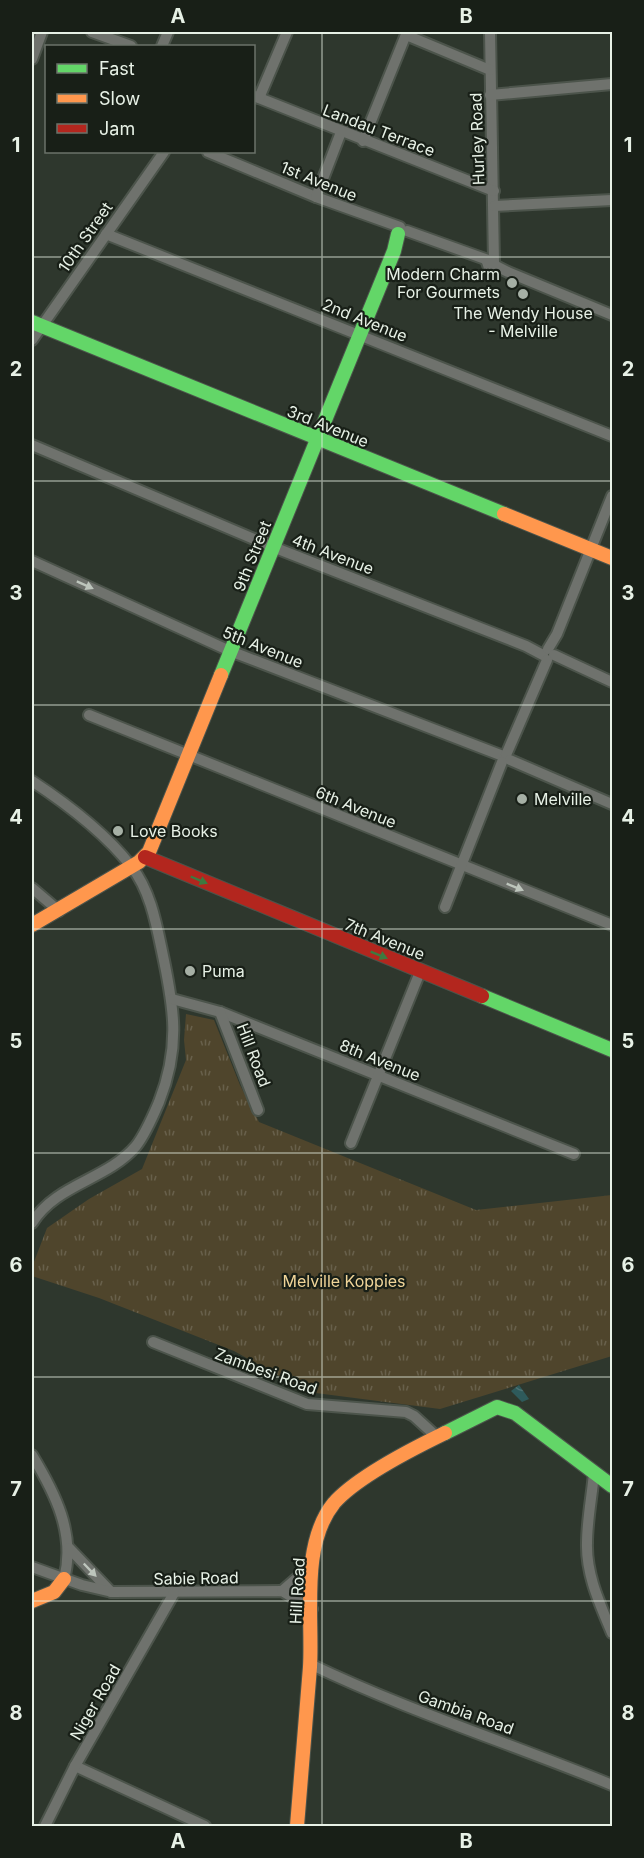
<svg xmlns="http://www.w3.org/2000/svg" width="644" height="1858" font-family="Inter,sans-serif">
<style>
.grass{fill:url(#grass-tufts)}
.water{fill:url(#water-waves)}
.lines{fill:none;stroke-linecap:round;stroke-linejoin:round}
.street-casing{stroke:#4c544b;stroke-width:14}
.fast-casing{stroke:#4c544b;stroke-width:16}
.slow-casing{stroke:#4c544b;stroke-width:16}
.jam-casing{stroke:#4c544b;stroke-width:16}
.street{stroke:#6f726d;stroke-width:10}
.fast{stroke:#63d668;stroke-width:14}
.slow{stroke:#ff974d;stroke-width:14}
.jam{stroke:#b3261e;stroke-width:14}
.oneway{fill:#bdc5bc}
.oneway2{fill:#3e7a40}
.grid{fill:none;stroke:#e7f1e6;stroke-width:1.5;stroke-opacity:0.55}
.poi-dot{fill:#a6b0a5;stroke:#181f17;stroke-width:2}
.labels{text-anchor:middle;dominant-baseline:central;stroke-width:4.5;stroke-linejoin:round;paint-order:stroke}
.street-label{font-size:16px;fill:#e7f1e6;stroke:#181f17}
.poi-label{font-size:16px;fill:#e7f1e6;stroke:#181f17;text-anchor:start}
.park-label{font-size:16px;fill:#f0d599;stroke:#181f17}
.neatline{fill:none;stroke:#e7f1e6;stroke-width:2}
.grid-label{font-size:20px;text-anchor:middle;font-weight:bold;fill:#e7f1e6}
</style>
<defs>
<pattern id="grass-tufts" width="24" height="20" patternUnits="userSpaceOnUse" patternTransform="scale(1.5)"><rect width="24" height="20" fill="#4f452c"/><path d="M3 7l-1-3M5 7V3M7 7l1-3M15 17l-1-3M17 17v-4M19 17l1-3" fill="none" stroke="#68604b"/></pattern>
<pattern id="water-waves" width="16" height="10" patternUnits="userSpaceOnUse" patternTransform="scale(1.5)"><rect width="16" height="10" fill="#2e5a5b"/><path d="M0 5q4-4 8 0t8 0" fill="none" stroke="#4c7273"/></pattern>
</defs>
<rect width="100%" height="100%" fill="#2e372d"/>
<path class="grass" d="M186,1014L214,1020L240,1085L259,1122L476,1210L612,1195V1356L440,1409L308,1392L234,1351L99,1298L32,1276V1267L47,1228L89,1199L142,1169L186,1060L184,1040Z"/>
<path class="water" d="M519,1385L529,1399L522,1402L511,1391Z"/>
<g class="lines">
<defs>
<g id="street">
<path d="M92,32L131,46"/>
<path d="M490,32L494,263"/>
<path d="M406,35L490,70"/>
<path d="M162,46L168,32"/>
<path d="M32,59L42,32"/>
<path d="M490,95L612,84"/>
<path d="M254,96L494,191"/>
<path d="M259,98L287,32"/>
<path d="M363,141L407,32"/>
<path d="M208,152L316,197L400,227"/>
<path d="M316,197L341,132"/>
<path d="M494,206L612,200"/>
<path d="M407,231L488,260"/>
<path d="M106,234L612,436"/>
<path d="M494,265L489,268L487,262L491,260L494,265L508,272L612,315"/>
<path d="M32,340L164,152"/>
<path d="M32,445L273,547L526,646L543,655"/>
<path d="M32,561L230,651L503,756"/>
<path d="M548,649L557,634L612,496"/>
<path d="M554,655L612,682"/>
<path d="M89,715L612,925"/>
<path d="M506,755L547,660"/>
<path d="M510,760L612,804"/>
<path d="M32,781C67,804 105,833 131,866C150,890 156,922 162,951C174,1007 181,1046 159,1102C153,1116 146,1133 136,1146C107,1180 56,1184 32,1223"/>
<path d="M32,888L59,911"/>
<path d="M445,907L502,762"/>
<path d="M172,999L220,1012L574,1154"/>
<path d="M220,1012L258,1110"/>
<path d="M351,1143L420,972"/>
<path d="M153,1342L307,1404L406,1412L414,1416L437,1437"/>
<path d="M32,1455C55,1493 76,1534 64,1579"/>
<path d="M594,1473C592,1496 587,1520 587,1543C586,1575 600,1604 612,1633"/>
<path d="M69,1548L111,1592"/>
<path d="M32,1567L82,1585L112,1592L282,1591L312,1609"/>
<path d="M282,1591L311,1566"/>
<path d="M310,1664C408,1711 512,1744 612,1785"/>
<path d="M75,1766L205,1826"/>
<path d="M45,1826L75,1766L174,1593"/>
</g>
<g id="fast">
<path d="M32,322L504,514"/>
<path d="M221,675L394,251L398,234"/>
<path d="M482,996L612,1050"/>
<path d="M445,1433L497,1407L515,1413L612,1486"/>
</g>
<g id="slow">
<path d="M504,514L612,558"/>
<path d="M32,925L139,862L149,852L221,675"/>
<path d="M32,1601L54,1592L64,1579"/>
<path d="M297,1826C301,1773 306,1720 310,1667C313,1617 300,1545 334,1503C356,1478 414,1448 445,1433"/>
</g>
<path id="jam" d="M145,857L482,996"/>
</defs>
<use href="#street" class="street-casing"/>
<use href="#fast" class="fast-casing"/>
<use href="#slow" class="slow-casing"/>
<use href="#jam" class="jam-casing"/>
<use href="#street" class="street"/>
<use href="#fast" class="fast"/>
<use href="#slow" class="slow"/>
<use href="#jam" class="jam"/>
</g>
<defs><path id="oneway-solid" d="M-6-.8H1V-3.2L6.5 0L1 3.2V.8H-6Z" transform="scale(1.5)"/></defs>
<g class="oneway">
<use href="#oneway-solid" transform="translate(85 585) rotate(24)"/>
<use href="#oneway-solid" transform="translate(515 887) rotate(22)"/>
<use href="#oneway-solid" transform="translate(90 1570) rotate(46)"/>
</g>
<g class="oneway2">
<use href="#oneway-solid" transform="translate(199 880) rotate(23)"/>
<use href="#oneway-solid" transform="translate(379 955) rotate(22)"/>
</g>
<path class="grid" d="M322,32V1826M32,257H612M32,481H612M32,705H612M32,929H612M32,1153H612M32,1377H612M32,1601H612"/>
<g class="poi-dot">
<circle cx="512" cy="283" r="6"/>
<circle cx="523" cy="294" r="6"/>
<circle cx="522" cy="799" r="6"/>
<circle cx="118" cy="831" r="6"/>
<circle cx="190" cy="971" r="6"/>
</g>
<g class="labels">
<g class="street-label">
<text transform="translate(379 130) rotate(21)">Landau Terrace</text>
<text transform="translate(477 139) rotate(-92)">Hurley Road</text>
<text transform="translate(319 181) rotate(22)">1st Avenue</text>
<text transform="translate(85 237) rotate(-55)">10th Street</text>
<text transform="translate(365 320) rotate(22)">2nd Avenue</text>
<text transform="translate(328 426) rotate(22)">3rd Avenue</text>
<text transform="translate(333 554) rotate(21)">4th Avenue</text>
<text transform="translate(252 556) rotate(-68)">9th Street</text>
<text transform="translate(263 647) rotate(22)">5th Avenue</text>
<text transform="translate(356 807) rotate(22)">6th Avenue</text>
<text transform="translate(385 939) rotate(22)">7th Avenue</text>
<text transform="translate(254 1055) rotate(69)">Hill Road</text>
<text transform="translate(380 1060) rotate(22)">8th Avenue</text>
<text transform="translate(266 1371) rotate(20)">Zambesi Road</text>
<text transform="translate(196 1578) rotate(-1)">Sabie Road</text>
<text transform="translate(297 1591) rotate(-87)">Hill Road</text>
<text transform="translate(95 1702) rotate(-60)">Niger Road</text>
<text transform="translate(466 1712) rotate(20)">Gambia Road</text>
</g>
<g class="poi-label">
<text x="500" y="274" text-anchor="end">Modern Charm<tspan x="500" dy="18">For Gourmets</tspan></text>
<text x="523" y="313" text-anchor="middle">The Wendy House<tspan x="523" dy="18">- Melville</tspan></text>
<text x="534" y="799">Melville</text>
<text x="130" y="831">Love Books</text>
<text x="202" y="971">Puma</text>
</g>
<g class="park-label">
<text x="344" y="1281">Melville Koppies</text>
</g>
</g>
<rect width="644" height="1858" fill="none" stroke="#181f17" stroke-width="66"/>
<rect x="45" y="45" width="210" height="108" fill="#181f17" stroke="#6b736a" stroke-width="1.5"/>
<rect x="57" y="64" width="30" height="9" fill="#63d668" stroke="#6b736a" stroke-width="1.5"/>
<text x="99" y="75" font-size="18" fill="#e7f1e6">Fast</text>
<rect x="57" y="94" width="30" height="9" fill="#ff974d" stroke="#6b736a" stroke-width="1.5"/>
<text x="99" y="105" font-size="18" fill="#e7f1e6">Slow</text>
<rect x="57" y="124" width="30" height="9" fill="#b3261e" stroke="#6b736a" stroke-width="1.5"/>
<text x="99" y="135" font-size="18" fill="#e7f1e6">Jam</text>
<rect x="33" y="33" width="578" height="1792" class="neatline"/>
<g class="grid-label">
<text x="178" y="23">A</text>
<text x="466" y="23">B</text>
<text x="16" y="152">1</text>
<text x="628" y="152">1</text>
<text x="16" y="376">2</text>
<text x="628" y="376">2</text>
<text x="16" y="600">3</text>
<text x="628" y="600">3</text>
<text x="16" y="824">4</text>
<text x="628" y="824">4</text>
<text x="16" y="1048">5</text>
<text x="628" y="1048">5</text>
<text x="16" y="1272">6</text>
<text x="628" y="1272">6</text>
<text x="16" y="1496">7</text>
<text x="628" y="1496">7</text>
<text x="16" y="1720">8</text>
<text x="628" y="1720">8</text>
<text x="178" y="1848">A</text>
<text x="466" y="1848">B</text>
</g>
</svg>
